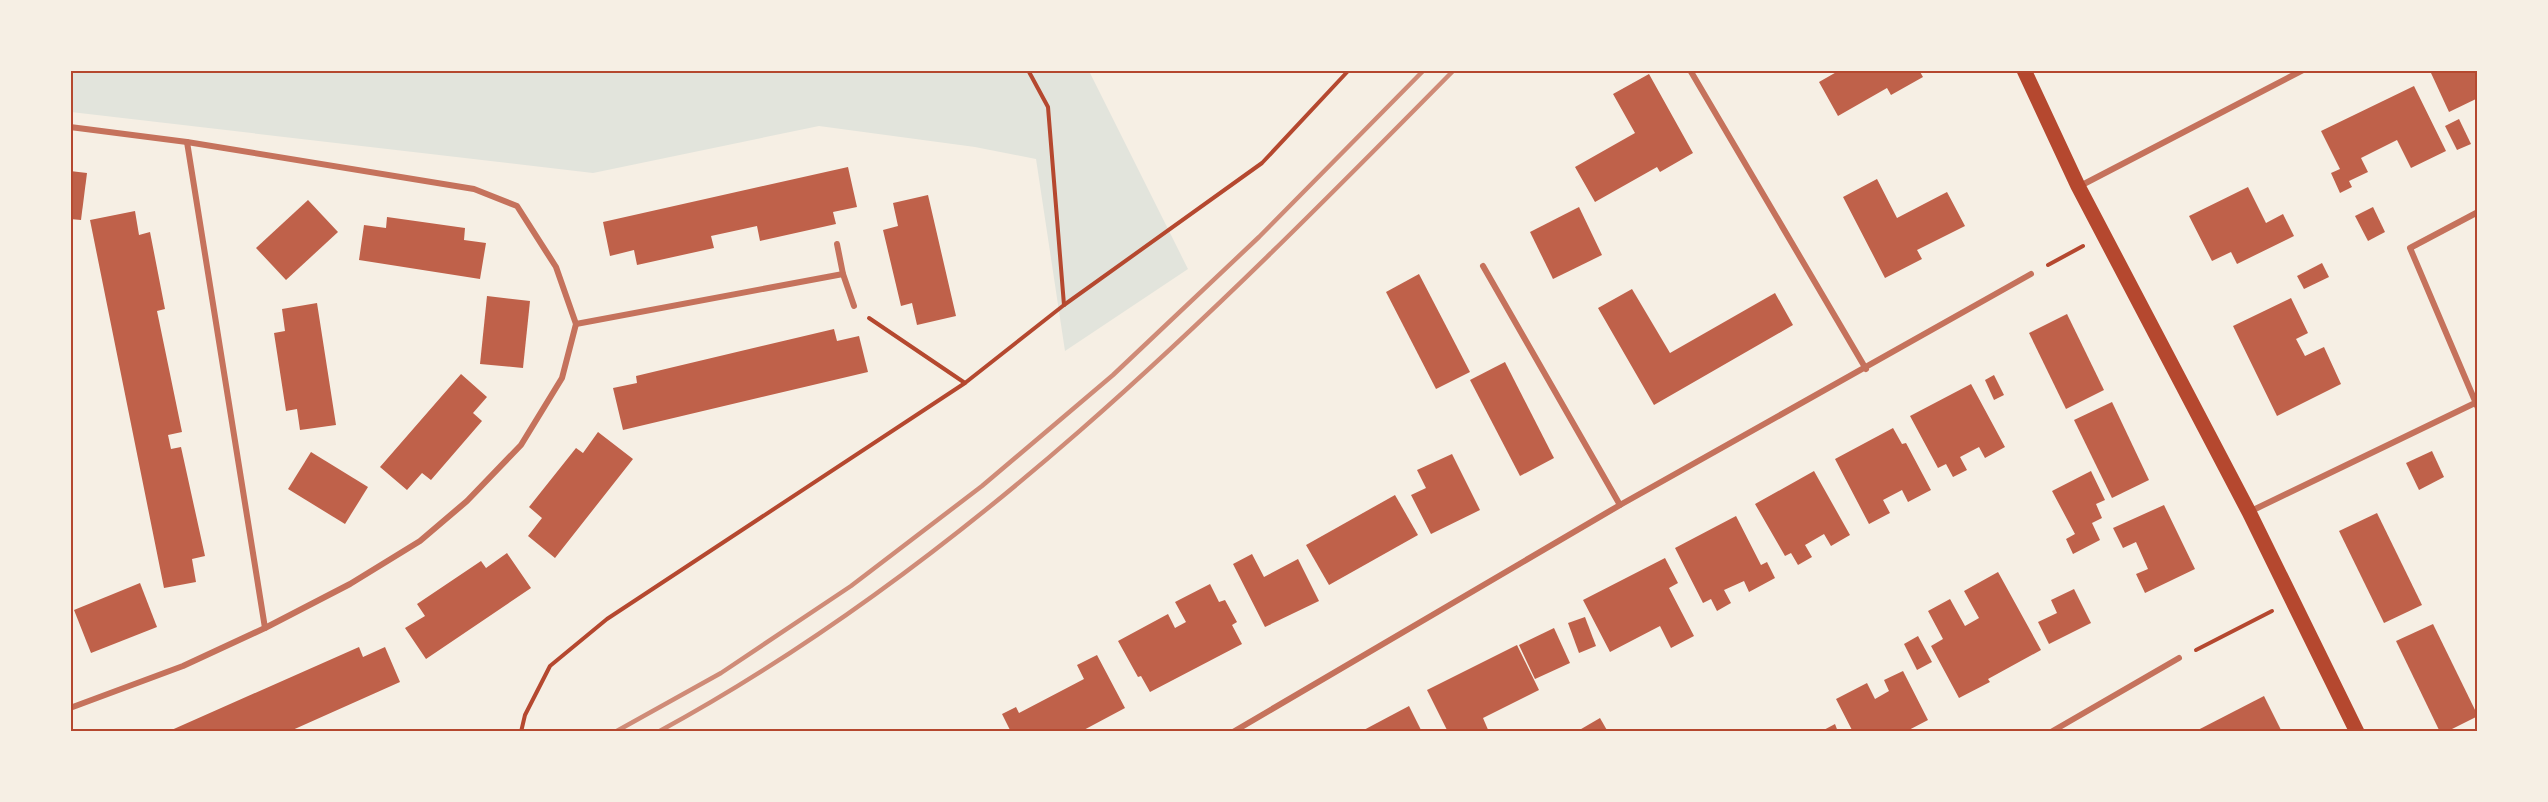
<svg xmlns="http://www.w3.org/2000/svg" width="2548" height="802" font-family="'Work Sans',sans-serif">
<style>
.green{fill:#e2e4dc}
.building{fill:#bf614a}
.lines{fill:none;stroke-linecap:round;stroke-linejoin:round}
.path{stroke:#b5482f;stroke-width:4}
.minor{stroke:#c5725c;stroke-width:6}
.primary{stroke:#b5482f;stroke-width:15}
.rail{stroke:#cf8b77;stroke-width:4.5}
.neatline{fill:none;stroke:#b5482f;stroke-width:2}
</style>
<rect width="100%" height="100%" fill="#f6efe4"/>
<path class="green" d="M71,70L1089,71L1188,269L1065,351L1036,159L975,147L819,126L593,173L71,112Z"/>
<g class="building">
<path d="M1840,70H1919L1923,77L1891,95L1887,88L1838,116L1819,82Z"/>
<path d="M2436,70H2478V98L2449,112L2431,73Z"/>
<path d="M1649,74L1693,153L1660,172L1657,167L1595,202L1575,167L1635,133L1613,94Z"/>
<path d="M2414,86L2446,151L2411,168L2397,140L2361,158L2368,172L2349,181L2352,187L2340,193L2331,173L2340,169L2321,131Z"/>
<path d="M2459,119L2471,144L2457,150L2445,126Z"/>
<path d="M848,167L857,207L833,212L836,224L760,241L757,226L711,236L714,248L637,265L634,250L610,256L603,222Z"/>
<path d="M70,171L87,173L81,220L70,219Z"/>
<path d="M1877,179L1897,218L1947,192L1965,226L1917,250L1922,259L1885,278L1843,197Z"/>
<path d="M2248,187L2266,223L2283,214L2294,236L2237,264L2231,252L2212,261L2189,216Z"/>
<path d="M928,195L956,316L917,325L912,303L901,306L883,230L898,226L893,203Z"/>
<path d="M308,200L338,232L286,280L256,248Z"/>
<path d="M1579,207L1602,255L1553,279L1530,232Z"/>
<path d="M2373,207L2385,232L2368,241L2355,216Z"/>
<path d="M135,211L139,235L150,232L165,309L157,311L182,432L168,435L171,449L181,447L205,556L192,559L196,582L164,588L90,220Z"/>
<path d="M387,217L465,228L464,240L486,243L480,279L359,260L364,225L386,228Z"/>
<path d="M2322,263L2329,277L2304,289L2297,276Z"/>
<path d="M1419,274L1470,372L1436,389L1386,292Z"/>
<path d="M1632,289L1670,353L1775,293L1793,325L1654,405L1598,308Z"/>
<path d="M487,296L530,301L523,368L480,364Z"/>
<path d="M2291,298L2308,333L2296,339L2305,356L2324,347L2341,384L2277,416L2233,326Z"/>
<path d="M317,303L336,425L300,430L297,409L286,411L274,333L285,331L282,309Z"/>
<path d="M2067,314L2104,390L2066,409L2029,333Z"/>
<path d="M834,329L837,341L859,336L868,372L623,430L613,388L637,383L636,376Z"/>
<path d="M1505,362L1554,458L1520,476L1470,380Z"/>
<path d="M461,374L487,397L473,413L482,421L431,480L422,473L407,490L380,467Z"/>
<path d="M1994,375L2004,395L1994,400L1985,380Z"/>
<path d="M1971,384L2005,447L1985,458L1979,447L1960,457L1967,470L1953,477L1946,464L1938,468L1910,416Z"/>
<path d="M2112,402L2149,480L2112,498L2074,420Z"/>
<path d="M1893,428L1902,444L1906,443L1931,490L1908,502L1902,490L1883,500L1890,513L1869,524L1835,459Z"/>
<path d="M598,432L633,459L555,558L528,536L542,518L529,507L576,448L583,453Z"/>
<path d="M2432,451L2444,477L2419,490L2406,463Z"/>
<path d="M311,452L368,487L345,524L288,489Z"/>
<path d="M1452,454L1480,510L1431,534L1411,495L1426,488L1417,470Z"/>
<path d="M1814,471L1850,535L1831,546L1824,534L1805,545L1812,557L1798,565L1791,553L1785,556L1755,504Z"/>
<path d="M2091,471L2105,500L2096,504L2102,518L2092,523L2100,540L2073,554L2066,539L2075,534L2052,491Z"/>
<path d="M1395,495L1418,535L1329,585L1306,545Z"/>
<path d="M2164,505L2195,569L2145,593L2136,574L2148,569L2136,542L2123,548L2113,528Z"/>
<path d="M2377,513L2422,605L2384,623L2339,531Z"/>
<path d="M1736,516L1761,565L1767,562L1775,578L1749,592L1744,581L1724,590L1731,603L1717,611L1711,599L1703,603L1675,548Z"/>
<path d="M507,553L531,588L426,659L405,628L425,616L417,604L481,561L486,568Z"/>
<path d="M1252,554L1264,577L1298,559L1319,601L1265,627L1233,564Z"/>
<path d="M1665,558L1678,583L1669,588L1694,636L1671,648L1660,626L1610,652L1583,600Z"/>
<path d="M1998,572L2041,650L1988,679L1990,682L1959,698L1931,646L1943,639L1928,611L1950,599L1965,626L1979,618L1964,591Z"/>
<path d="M140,583L157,627L91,653L74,610Z"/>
<path d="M1210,584L1219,602L1225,600L1237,622L1232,625L1242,644L1150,692L1141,676L1138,677L1118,641L1168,614L1175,628L1186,622L1175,602Z"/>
<path d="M2074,589L2091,623L2049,644L2038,622L2057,613L2051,600Z"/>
<path d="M1585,617L1596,646L1579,653L1568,623Z"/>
<path d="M2433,624L2478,716L2446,732H2440L2396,641Z"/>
<path d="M1554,628L1570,663L1535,679L1519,645Z"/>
<path d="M1918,636L1932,662L1917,670L1904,644Z"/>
<path d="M1517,645L1539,690L1483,718L1489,732H1448L1427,690Z"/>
<path d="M359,647L363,657L385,647L400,682L288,732H167Z"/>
<path d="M1097,655L1125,708L1080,732H1011L1002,714L1016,707L1019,713L1084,679L1077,665Z"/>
<path d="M1903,671L1928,720L1905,732H1853L1836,699L1867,683L1875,699L1889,691L1884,680Z"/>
<path d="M2264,696L2282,732H2194Z"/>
<path d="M1409,706L1422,732H1360Z"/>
<path d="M1600,718L1608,732H1576Z"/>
<path d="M1835,724L1838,732H1820Z"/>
</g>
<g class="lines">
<g class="path">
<path d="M1028,70L1048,107L1064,305"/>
<path d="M2048,265L2083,246"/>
<path d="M869,318L965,383"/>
<path d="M2196,650L2272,611"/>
<path d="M521,732L525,715L550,666L607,619L965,383L1064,305L1262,163L1349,70"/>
</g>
<g class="minor">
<path d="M1690,70L1866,369"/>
<path d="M70,127L187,142L474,189L517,206L556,267L576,324L562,378L521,445L467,501L420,541L350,584L265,628L183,666L70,708"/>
<path d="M187,142L265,628"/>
<path d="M2080,186L2303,70"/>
<path d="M2478,212L2410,248L2478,408"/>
<path d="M837,244L843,274L854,306"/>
<path d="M1483,266L1620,505"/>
<path d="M576,324L843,274"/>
<path d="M2249,512L2475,403"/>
<path d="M1233,732L1620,505L2031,274"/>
<path d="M2051,732L2179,658"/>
</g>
<path class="primary" d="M2024,70L2078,186L2249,512L2357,732"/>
<g class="rail">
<path d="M615,732L721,673L851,586L982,486L1113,375L1259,237L1424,70"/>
<path d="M658,732C964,566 1212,315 1454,70"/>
</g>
</g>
<rect width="2548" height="802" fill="none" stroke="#f6efe4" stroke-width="144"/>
<rect x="72" y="72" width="2404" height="658" class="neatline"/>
</svg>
